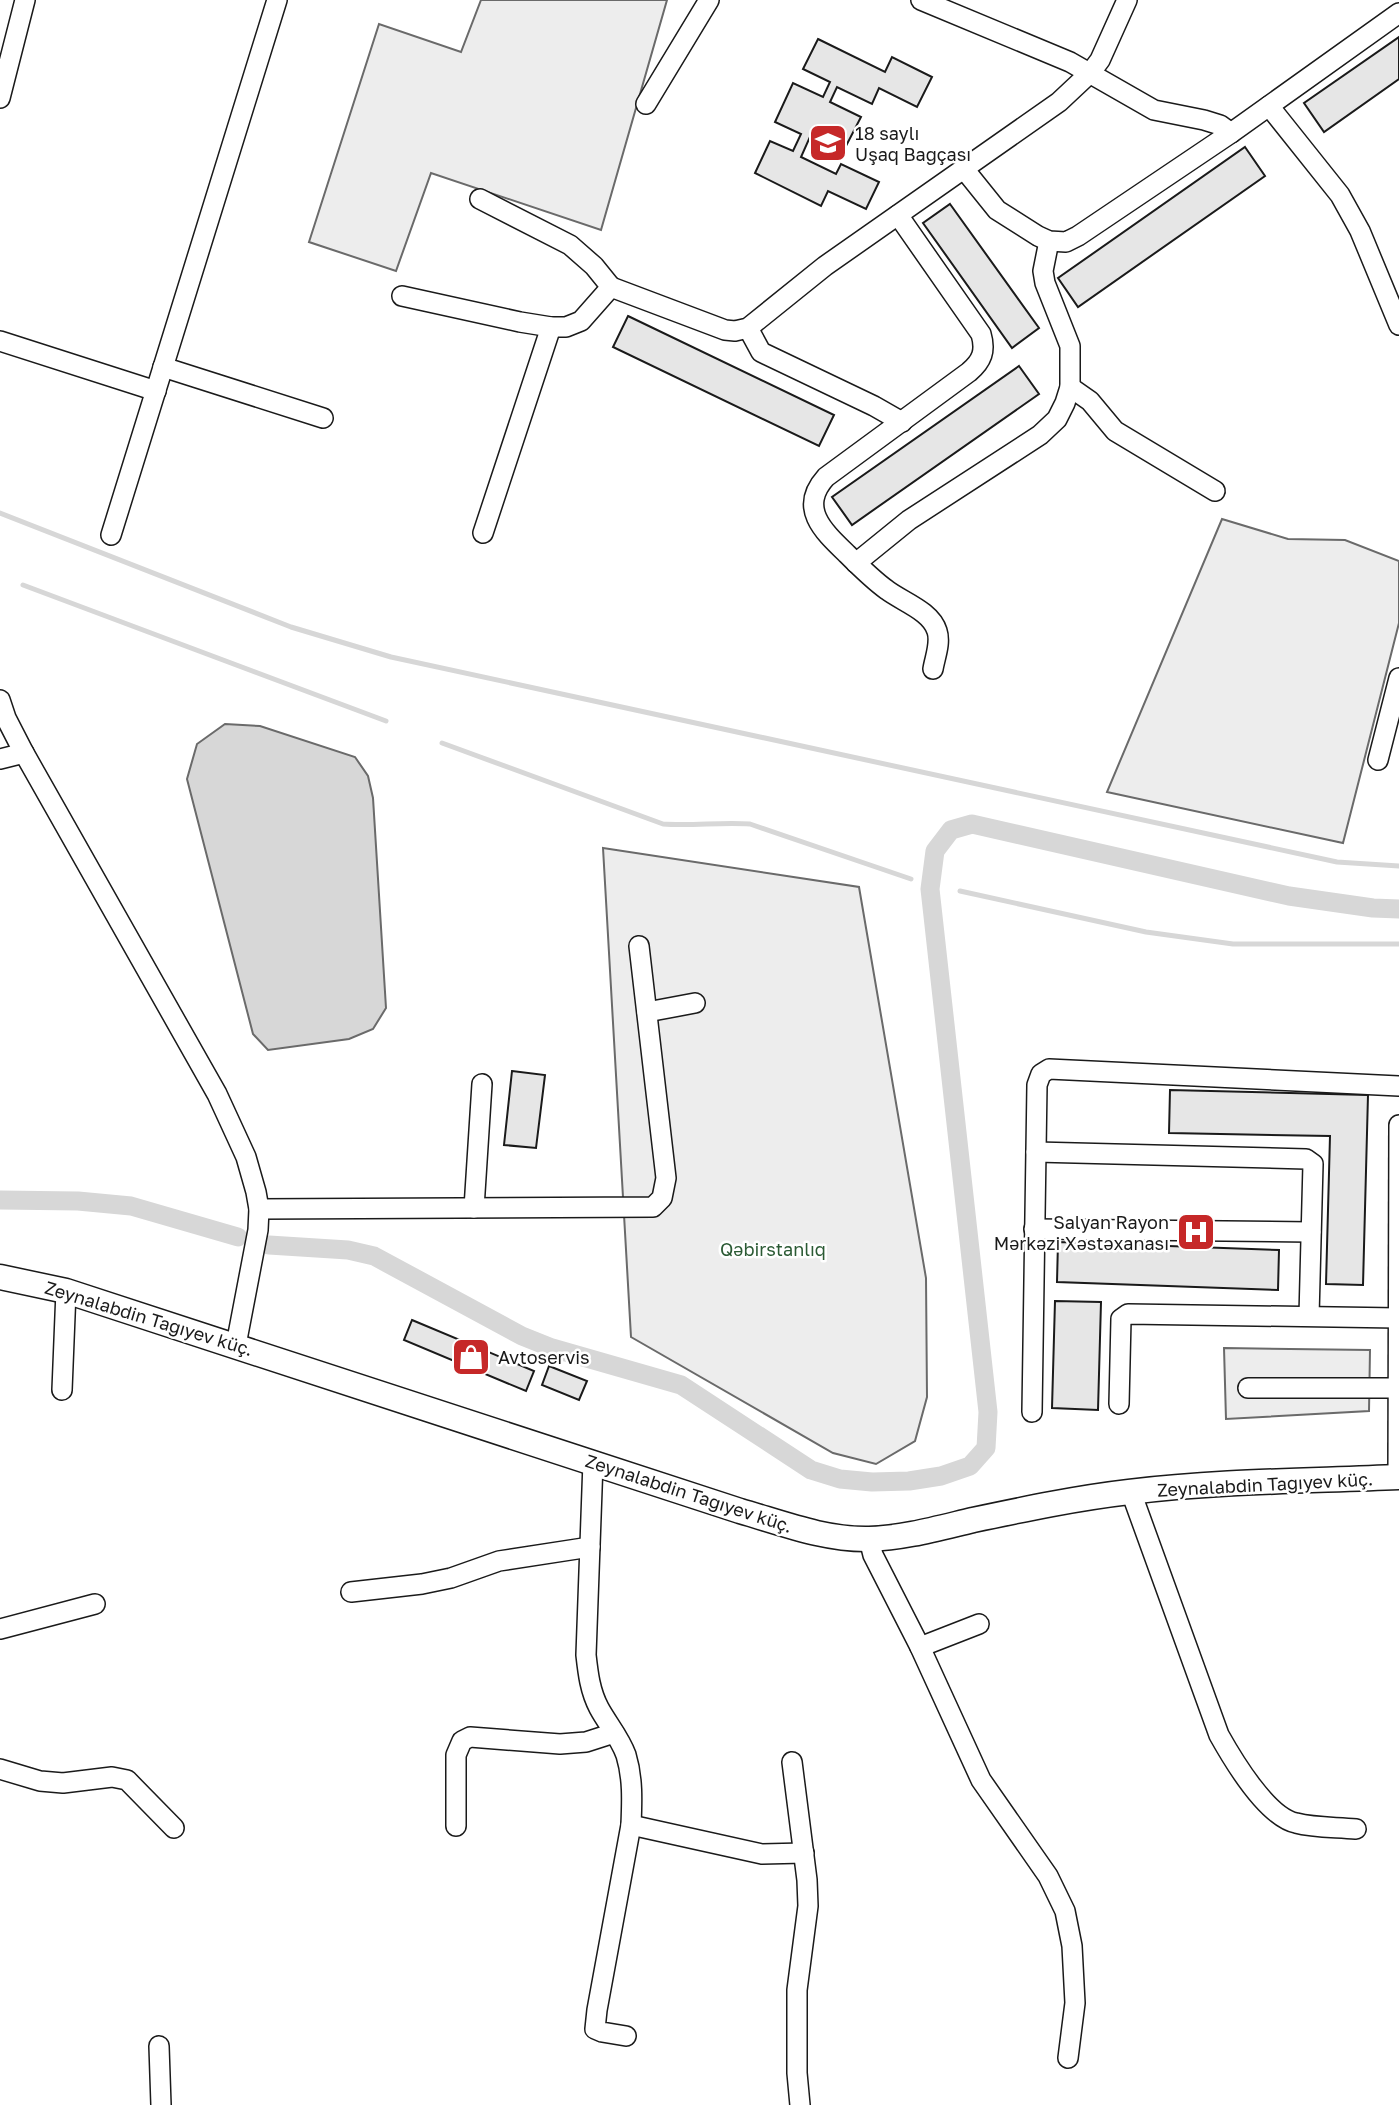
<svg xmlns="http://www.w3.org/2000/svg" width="1399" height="2105" font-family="'Golos Text',sans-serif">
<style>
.built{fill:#ededed;stroke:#6a6a6a;stroke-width:2}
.water{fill:#d7d7d7;stroke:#6a6a6a;stroke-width:2}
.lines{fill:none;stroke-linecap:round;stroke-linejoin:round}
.stream{stroke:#d7d7d7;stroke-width:5}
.canal{stroke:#d7d7d7;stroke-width:19}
.building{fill:#e6e6e6;stroke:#1a1a1a;stroke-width:2}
.minor-casing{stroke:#1a1a1a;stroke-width:22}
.major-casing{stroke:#1a1a1a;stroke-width:27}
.minor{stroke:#fff;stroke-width:19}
.major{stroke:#fff;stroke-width:24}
.labels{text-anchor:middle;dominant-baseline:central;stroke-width:5;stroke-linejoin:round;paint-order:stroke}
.poi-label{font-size:18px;fill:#1a1a1a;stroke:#fff;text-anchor:start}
.park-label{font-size:18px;fill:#2b5a34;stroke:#fff}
.street-label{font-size:18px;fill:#1a1a1a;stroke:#fff}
</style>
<rect width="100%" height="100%" fill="#fff"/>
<g class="built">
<path d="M481,0H667L601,230L431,173L396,271L309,242L379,24L461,52Z"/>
<path d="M1222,519L1288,539L1345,540L1399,561V623L1343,843L1107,792Z"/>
<path d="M603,848L859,887L926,1278L927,1397L915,1441L876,1464L833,1453L631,1337Z"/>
<path d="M1224,1348L1370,1350L1369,1411L1226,1419Z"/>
</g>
<path class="water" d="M225,724L260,726L355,757L368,776L373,798L386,1008L373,1029L349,1039L268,1050L253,1034L187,779L197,744Z"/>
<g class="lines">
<g class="stream">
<path d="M0,513L291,627L391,657L1337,862L1399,866"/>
<path d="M23,585L386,721"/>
<path d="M442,743L663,824C692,826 721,822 750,824L911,879"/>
<path d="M960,891L1146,932L1233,944H1399"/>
</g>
<g class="canal">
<path d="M0,1200L78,1201L131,1206L238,1237"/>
<path d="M269,1245L348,1250L374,1256L522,1336L552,1348L681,1385L811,1470L840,1479L872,1482L909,1481L941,1476L970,1466L986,1448L988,1412L930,889L935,851L951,830L972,824L1289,896L1373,908L1399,909"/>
</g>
</g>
<g class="building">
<path d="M1399,37V79L1324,132L1304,103Z"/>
<path d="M818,39L885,72L892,57L932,77L917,107L879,88L872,104L837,87L830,102L861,117L846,146L813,130L801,157L836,174L841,164L879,182L866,209L828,191L821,206L755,173L770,141L793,151L801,134L775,122L793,83L823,97L830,82L803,69Z"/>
<path d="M1245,147L1265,176L1078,307L1058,278Z"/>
<path d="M950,204L1039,328L1012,348L923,223Z"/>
<path d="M628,316L834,415L819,446L613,347Z"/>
<path d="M1019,366L1039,394L852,525L832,497Z"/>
<path d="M512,1071L545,1075L536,1148L504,1145Z"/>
<path d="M1170,1090L1368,1095L1363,1285L1326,1284L1330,1136L1169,1133Z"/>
<path d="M1058,1242L1279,1250L1278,1290L1057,1282Z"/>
<path d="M1055,1301L1101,1302L1098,1410L1052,1408Z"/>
<path d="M412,1320L534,1371L526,1391L404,1340Z"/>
<path d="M549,1366L587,1381L579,1400L542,1385Z"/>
</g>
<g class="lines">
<defs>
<g id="minor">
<path d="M921,0L1070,62L1154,110L1204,120L1220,125L1231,133"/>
<path d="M0,98L25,0"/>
<path d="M646,104L709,0"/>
<path d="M1269,106L1340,195L1360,231L1399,325"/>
<path d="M964,169L997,210L1038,236L1049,241L1066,242L1078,236L1231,133L1399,13"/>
<path d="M898,215L981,334C986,351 982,361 969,372L826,477C798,508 823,531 847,554C859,566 873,580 887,590C903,602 931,611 937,631C941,643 935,657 933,669"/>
<path d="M611,287L725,330L735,331L748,328L825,266L1059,102L1091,72L1100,60L1127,0"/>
<path d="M402,296L520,322L551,327H566L581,321L611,287L594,266L570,245L480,199"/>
<path d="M748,328L761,352L874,406L902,422"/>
<path d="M0,341L156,391"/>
<path d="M163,367L323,418"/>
<path d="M1070,387L1090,401L1115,431L1215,491"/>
<path d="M483,533L551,327"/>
<path d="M111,535L277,0"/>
<path d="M856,563L909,520L1040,435L1057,419L1065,403L1070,387V346L1045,283L1043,271L1049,241"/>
<path d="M0,700L6,718L24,753L217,1094L246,1157L256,1192L259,1209L258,1230L236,1345"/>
<path d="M0,759L24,753"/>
<path d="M1378,760L1399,678"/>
<path d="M647,1012L695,1003"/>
<path d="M1036,1152L1306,1159L1313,1164L1309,1316"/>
<path d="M474,1208L482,1084"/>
<path d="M259,1209L653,1207L662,1198L666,1178L639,946"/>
<path d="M1034,1229L1311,1232"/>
<path d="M1248,1388H1397"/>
<path d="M62,1390L66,1291"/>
<path d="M1119,1404L1121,1319L1128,1314L1398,1318"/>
<path d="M1032,1412L1037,1085L1041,1074L1049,1069L1399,1086"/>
<path d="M593,1462L586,1655C588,1673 590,1691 599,1708C607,1723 620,1738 626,1755C633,1778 632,1801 631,1825L597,2010L595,2029L602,2032L626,2036"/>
<path d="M1398,1477L1399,1125"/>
<path d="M1131,1492L1219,1735C1233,1760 1267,1817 1296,1823C1315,1828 1336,1827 1356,1829"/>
<path d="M869,1539L873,1555L920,1647L981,1780L1048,1876L1065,1911L1072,1946L1075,2003L1068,2058"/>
<path d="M351,1592L422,1584L451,1578L499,1561L590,1547"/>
<path d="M0,1629L95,1604"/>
<path d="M920,1647L979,1624"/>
<path d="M792,1762L807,1880L808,1906L797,1990V2073L800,2105"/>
<path d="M0,1769L40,1781L63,1783L112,1777L127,1780L174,1828"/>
<path d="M631,1825L762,1854L804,1853"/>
<path d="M456,1826V1755L462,1741L470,1737L560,1744L586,1742L614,1733"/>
<path d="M159,2046L161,2105"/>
</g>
<path id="major" d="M0,1277L66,1291L740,1511C782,1523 825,1540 869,1539C904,1538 939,1528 973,1520C1025,1509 1077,1498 1129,1492C1219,1481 1309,1481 1399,1477"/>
</defs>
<use href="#minor" class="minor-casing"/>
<use href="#major" class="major-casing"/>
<use href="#minor" class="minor"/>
<use href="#major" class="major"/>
</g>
<defs>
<symbol id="school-square" viewBox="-11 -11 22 22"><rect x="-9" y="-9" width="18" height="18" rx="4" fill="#c62828" stroke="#fff"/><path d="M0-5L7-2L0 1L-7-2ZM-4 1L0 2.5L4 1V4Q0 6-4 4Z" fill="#fff"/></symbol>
<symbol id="hospital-square" viewBox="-11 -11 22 22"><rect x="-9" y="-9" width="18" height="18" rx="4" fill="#c62828" stroke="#fff"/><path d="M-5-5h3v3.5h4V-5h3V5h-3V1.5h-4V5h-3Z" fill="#fff"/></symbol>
<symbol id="shop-square" viewBox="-11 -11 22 22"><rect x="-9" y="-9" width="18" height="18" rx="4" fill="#c62828" stroke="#fff"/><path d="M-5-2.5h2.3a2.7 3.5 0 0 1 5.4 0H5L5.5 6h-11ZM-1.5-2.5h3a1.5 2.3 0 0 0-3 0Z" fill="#fff"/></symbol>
</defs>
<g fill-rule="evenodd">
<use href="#school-square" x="806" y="121" width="44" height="44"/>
<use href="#hospital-square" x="1174" y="1210" width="44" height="44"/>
<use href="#shop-square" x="449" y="1335" width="44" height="44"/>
</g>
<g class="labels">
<g class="poi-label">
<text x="855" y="133">18 saylı<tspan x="855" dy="21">Uşaq Bağçası</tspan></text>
<text x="1169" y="1222" text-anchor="end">Salyan Rayon<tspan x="1169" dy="21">Mərkəzi Xəstəxanası</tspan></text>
<text x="498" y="1357">Avtoservis</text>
</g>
<g class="park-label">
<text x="773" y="1249">Qəbirstanlıq</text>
</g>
<g class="street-label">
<text transform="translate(149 1318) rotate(17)">Zeynalabdin Tağıyev küç.</text>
<text transform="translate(1265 1484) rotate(-3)">Zeynalabdin Tağıyev küç.</text>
<text transform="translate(689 1493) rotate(18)">Zeynalabdin Tağıyev küç.</text>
</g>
</g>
</svg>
